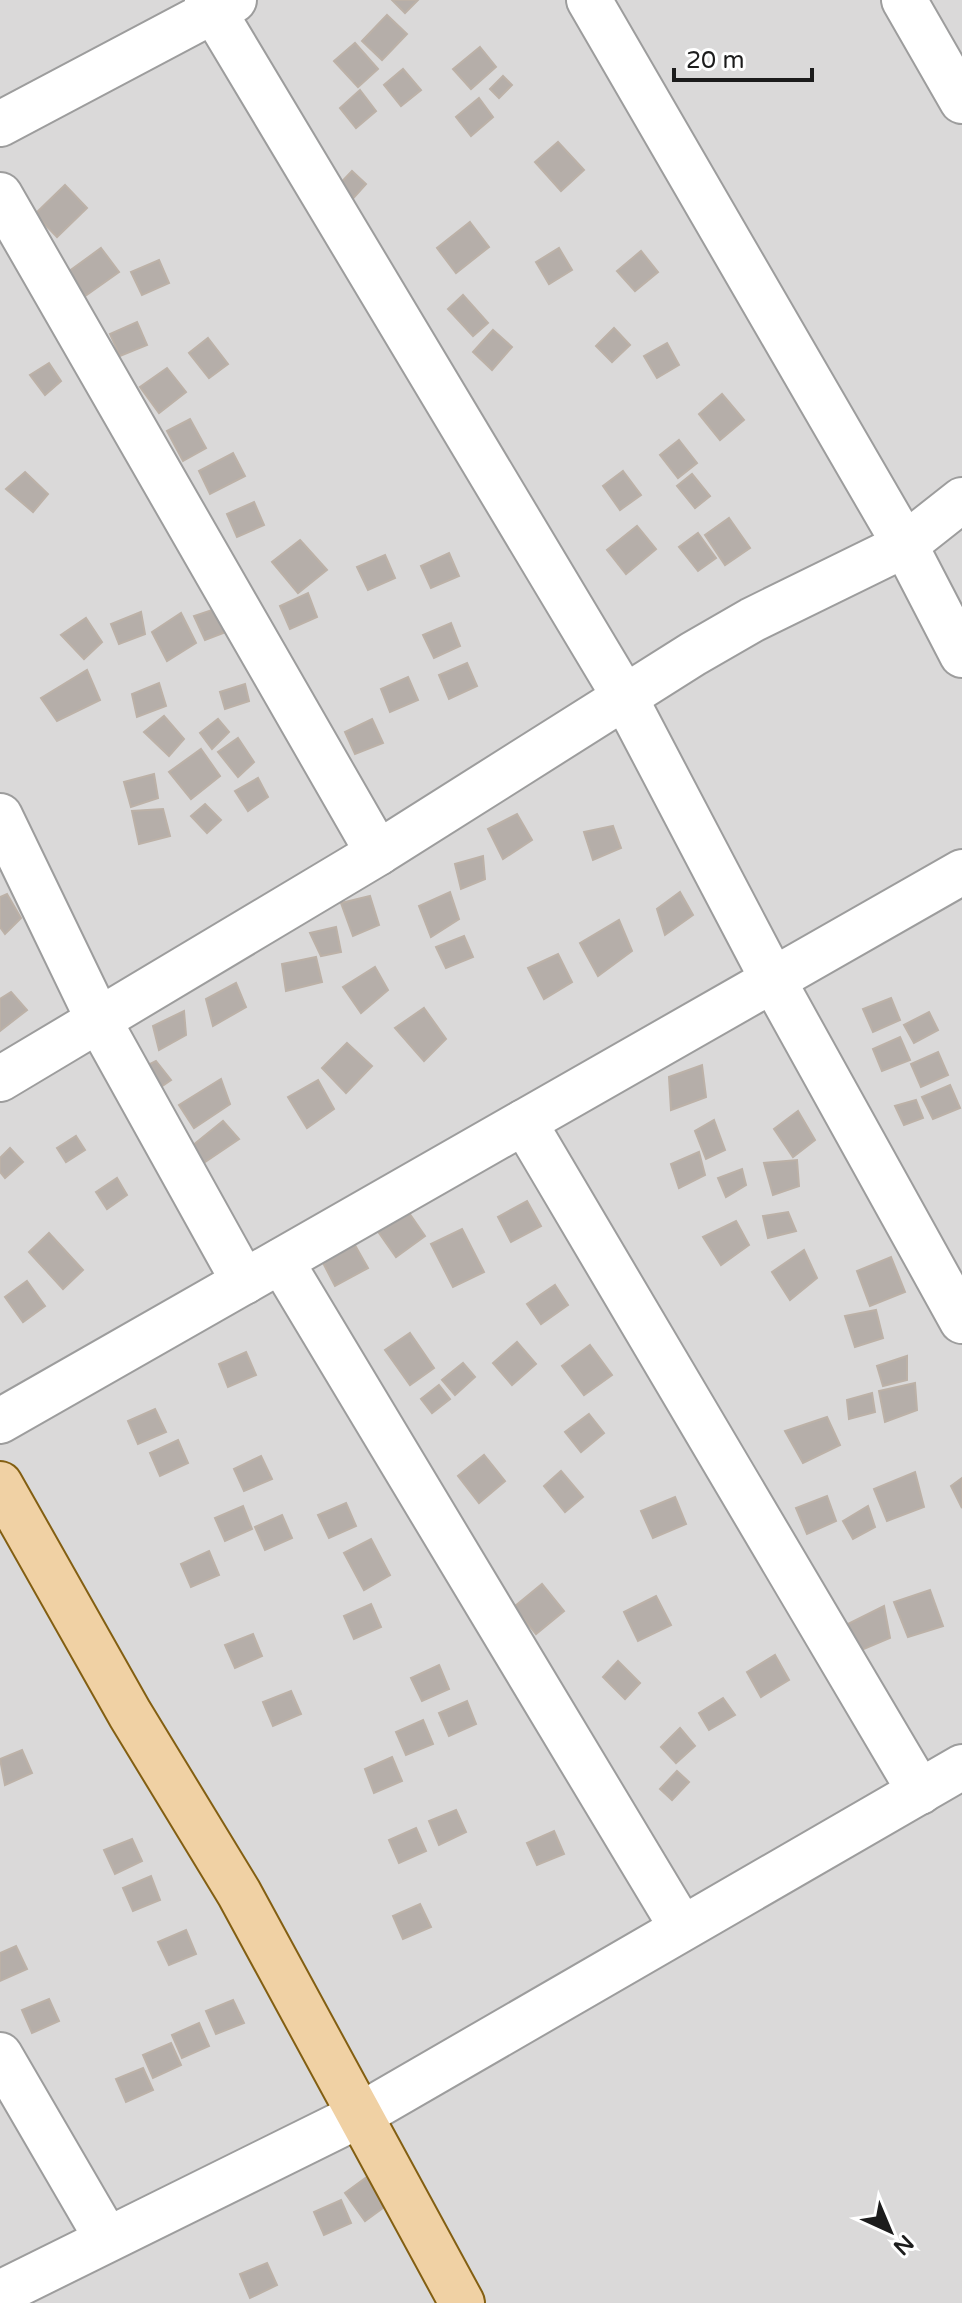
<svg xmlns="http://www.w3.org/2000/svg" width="962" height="2303" font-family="'Varela Round',sans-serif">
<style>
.residential{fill:#dad9d9}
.building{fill:#b5aea9;stroke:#bcb1a7;stroke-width:2}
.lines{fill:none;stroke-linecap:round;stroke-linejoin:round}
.street-casing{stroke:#9d9d9d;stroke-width:48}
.primary-casing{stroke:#835f12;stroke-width:48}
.street{stroke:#fff;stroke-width:44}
.primary{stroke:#f0d1a4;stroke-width:44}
</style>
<rect width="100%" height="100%" fill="#ece9e3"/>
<rect class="residential" x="0" y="0" width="962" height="2303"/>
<g class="building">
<path d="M392,0H418L405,13Z"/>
<path d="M387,15L407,34L382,60L362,41Z"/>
<path d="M355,43L378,69L358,87L334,61Z"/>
<path d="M480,47L496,67L471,89L453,69Z"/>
<path d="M403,69L421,90L401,106L384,85Z"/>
<path d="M503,76L512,85L499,98L490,89Z"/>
<path d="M360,90L376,111L356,128L340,108Z"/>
<path d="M479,98L493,117L471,136L456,117Z"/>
<path d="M558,142L584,170L561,191L535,162Z"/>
<path d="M352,171L366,184L348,204L334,190Z"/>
<path d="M65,185L87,208L57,237L35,214Z"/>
<path d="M470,222L489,247L456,273L437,248Z"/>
<path d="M101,248L119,272L85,296L68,272Z"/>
<path d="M559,248L572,270L549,284L536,262Z"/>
<path d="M641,251L658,272L635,291L617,271Z"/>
<path d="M159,260L169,283L142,295L131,272Z"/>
<path d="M463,295L488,323L473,336L448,309Z"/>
<path d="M137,322L147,345L120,356L110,334Z"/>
<path d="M614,328L630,345L612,362L596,346Z"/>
<path d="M493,330L512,347L492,370L473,352Z"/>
<path d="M208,338L228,364L209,378L189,353Z"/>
<path d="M667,343L679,365L657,378L644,356Z"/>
<path d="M49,363L61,381L45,395L30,375Z"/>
<path d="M167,368L186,392L159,413L140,387Z"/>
<path d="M722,394L744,420L720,440L699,414Z"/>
<path d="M190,419L206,448L183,461L167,431Z"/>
<path d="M679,440L697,463L678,478L660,455Z"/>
<path d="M233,453L245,476L210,494L199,471Z"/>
<path d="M623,471L641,495L620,510L603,486Z"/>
<path d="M25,472L48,494L33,512L6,489Z"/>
<path d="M692,474L710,496L695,508L677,486Z"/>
<path d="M254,502L264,525L237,537L227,514Z"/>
<path d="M729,518L750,548L725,565L705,535Z"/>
<path d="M637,526L656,549L626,574L607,550Z"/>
<path d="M698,533L716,558L698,571L679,547Z"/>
<path d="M300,540L327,570L298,593L272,562Z"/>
<path d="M449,553L459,576L431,588L421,566Z"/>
<path d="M385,555L395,578L368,590L357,567Z"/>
<path d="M308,593L317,617L290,629L280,606Z"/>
<path d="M227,605L234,629L205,640L194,616Z"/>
<path d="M141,612L145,634L119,644L111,624Z"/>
<path d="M181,613L196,643L167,661L152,632Z"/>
<path d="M86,618L102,642L84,659L61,635Z"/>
<path d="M451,623L460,646L434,658L423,635Z"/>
<path d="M467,663L477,686L449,699L439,675Z"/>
<path d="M87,670L100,700L57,721L41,698Z"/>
<path d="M408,677L418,700L390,712L381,689Z"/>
<path d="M159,683L166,706L137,717L132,694Z"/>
<path d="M245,684L249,701L225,709L220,692Z"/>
<path d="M164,716L184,739L169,756L144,732Z"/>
<path d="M218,719L229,732L212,749L200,733Z"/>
<path d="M372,719L383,743L355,754L345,732Z"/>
<path d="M238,738L254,762L238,777L218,752Z"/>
<path d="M201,749L220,776L191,799L169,772Z"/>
<path d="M154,774L158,798L131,807L124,782Z"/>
<path d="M258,778L268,797L248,811L235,791Z"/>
<path d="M205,804L221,820L207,833L191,816Z"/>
<path d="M163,809L170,836L139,844L132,811Z"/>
<path d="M517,814L532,840L503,859L488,829Z"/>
<path d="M613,826L621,848L593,860L584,832Z"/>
<path d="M483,856L485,879L461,889L455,864Z"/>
<path d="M450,892L459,919L431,937L419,906Z"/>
<path d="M680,892L693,915L665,935L657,909Z"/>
<path d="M7,894L21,918L5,934L0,927V897Z"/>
<path d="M370,896L379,925L353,936L341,903Z"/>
<path d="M619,920L632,951L598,976L580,943Z"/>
<path d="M336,927L341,952L321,956L310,933Z"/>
<path d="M464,936L473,957L446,968L436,947Z"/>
<path d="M558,954L572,982L544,999L528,968Z"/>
<path d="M316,957L322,982L286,991L282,964Z"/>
<path d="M375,967L388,990L361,1013L343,987Z"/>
<path d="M236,983L246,1007L213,1026L206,999Z"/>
<path d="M11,992L27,1010L0,1031V999Z"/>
<path d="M891,998L900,1020L873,1032L863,1009Z"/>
<path d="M424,1008L446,1039L424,1061L395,1028Z"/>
<path d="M184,1011L186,1035L159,1050L153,1026Z"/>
<path d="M929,1012L938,1030L914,1043L904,1025Z"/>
<path d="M900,1037L910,1060L882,1071L873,1049Z"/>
<path d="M347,1043L372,1066L346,1093L322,1068Z"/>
<path d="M938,1052L948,1075L921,1087L911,1064Z"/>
<path d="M156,1061L171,1080L149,1095L134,1072Z"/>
<path d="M702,1065L706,1097L671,1110L669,1077Z"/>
<path d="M221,1079L230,1104L194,1128L179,1105Z"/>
<path d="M318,1080L334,1109L307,1128L288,1097Z"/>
<path d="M950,1085L960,1108L933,1119L922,1097Z"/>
<path d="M916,1100L923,1118L904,1125L895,1106Z"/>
<path d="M798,1111L815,1140L793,1157L774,1129Z"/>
<path d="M714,1120L725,1150L706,1159L695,1131Z"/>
<path d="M223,1121L239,1139L202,1164L192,1146Z"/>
<path d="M76,1136L85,1150L66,1162L57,1148Z"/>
<path d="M10,1148L23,1162L5,1178L0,1172V1158Z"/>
<path d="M699,1152L705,1175L679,1188L671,1164Z"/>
<path d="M797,1160L799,1186L773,1195L764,1163Z"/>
<path d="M742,1169L746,1185L726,1197L718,1178Z"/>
<path d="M117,1178L127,1195L107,1209L96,1192Z"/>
<path d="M527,1201L541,1226L511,1242L498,1217Z"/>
<path d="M407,1210L425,1236L396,1257L377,1230Z"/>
<path d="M788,1212L796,1231L768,1238L763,1216Z"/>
<path d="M736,1221L749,1245L721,1265L703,1237Z"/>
<path d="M462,1229L484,1272L453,1287L431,1244Z"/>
<path d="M49,1233L83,1270L63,1289L29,1252Z"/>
<path d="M352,1240L368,1268L335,1286L320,1257Z"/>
<path d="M804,1250L817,1278L790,1300L772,1272Z"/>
<path d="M891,1257L905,1292L870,1306L857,1271Z"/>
<path d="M27,1281L45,1306L23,1322L5,1297Z"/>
<path d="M555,1285L568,1305L541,1324L527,1304Z"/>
<path d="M876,1310L883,1338L855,1347L845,1316Z"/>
<path d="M410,1333L434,1368L410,1385L385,1350Z"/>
<path d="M517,1342L536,1364L512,1385L493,1363Z"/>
<path d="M590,1345L612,1375L584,1395L562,1366Z"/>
<path d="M246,1352L256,1375L228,1387L219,1364Z"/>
<path d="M907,1356V1380L883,1386L877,1366Z"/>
<path d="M463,1363L475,1377L455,1395L442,1380Z"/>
<path d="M915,1383L917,1410L885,1422L879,1391Z"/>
<path d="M439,1385L450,1399L432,1413L421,1399Z"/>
<path d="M872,1393L875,1412L849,1419L847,1400Z"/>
<path d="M155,1409L166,1432L138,1444L128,1421Z"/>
<path d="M589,1414L604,1433L581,1452L565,1432Z"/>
<path d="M827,1417L840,1445L803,1463L785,1431Z"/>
<path d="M178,1440L188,1463L160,1476L150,1453Z"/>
<path d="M484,1455L505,1481L479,1503L458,1476Z"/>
<path d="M261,1456L272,1479L244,1491L234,1469Z"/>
<path d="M561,1471L583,1497L565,1512L544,1486Z"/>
<path d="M915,1472L924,1507L887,1521L874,1489Z"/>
<path d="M962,1478V1508L951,1486Z"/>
<path d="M827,1496L836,1521L807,1534L796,1508Z"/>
<path d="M675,1497L686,1524L653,1538L641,1511Z"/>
<path d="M346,1503L356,1526L329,1538L318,1515Z"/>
<path d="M243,1506L252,1529L225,1541L215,1518Z"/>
<path d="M868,1506L875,1527L853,1539L843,1521Z"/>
<path d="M282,1515L292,1538L265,1550L255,1527Z"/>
<path d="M371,1539L390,1575L364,1590L344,1553Z"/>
<path d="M209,1551L219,1575L191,1587L181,1564Z"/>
<path d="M542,1584L564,1611L536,1634L514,1607Z"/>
<path d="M930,1590L943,1626L908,1637L894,1602Z"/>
<path d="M656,1596L671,1625L638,1641L624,1612Z"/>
<path d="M371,1604L381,1627L354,1639L344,1616Z"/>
<path d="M884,1606L890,1638L859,1651L846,1625Z"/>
<path d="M253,1634L262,1656L235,1668L225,1645Z"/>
<path d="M775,1655L789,1680L761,1697L747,1672Z"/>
<path d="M618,1661L640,1683L625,1699L603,1677Z"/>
<path d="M439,1665L449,1689L422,1701L411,1678Z"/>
<path d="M291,1691L301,1714L273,1726L263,1702Z"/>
<path d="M723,1698L735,1715L709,1730L699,1713Z"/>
<path d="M467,1701L476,1724L449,1736L439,1713Z"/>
<path d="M423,1720L433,1744L406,1755L396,1732Z"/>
<path d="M680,1728L695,1746L676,1763L661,1747Z"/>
<path d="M22,1750L32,1773L5,1785L0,1759Z"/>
<path d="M392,1757L402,1781L374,1793L365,1769Z"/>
<path d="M677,1771L689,1782L672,1800L660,1789Z"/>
<path d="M456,1810L466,1832L439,1845L429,1821Z"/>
<path d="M416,1828L426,1851L399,1863L389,1840Z"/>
<path d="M554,1831L564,1854L537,1865L527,1843Z"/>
<path d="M132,1839L142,1861L115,1874L104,1850Z"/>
<path d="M151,1876L160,1900L133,1911L123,1888Z"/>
<path d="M420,1904L431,1927L403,1939L393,1916Z"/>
<path d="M186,1930L196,1954L169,1965L158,1942Z"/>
<path d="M16,1946L27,1969L0,1981V1953Z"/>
<path d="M49,1999L59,2021L32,2033L22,2010Z"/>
<path d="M233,2000L244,2023L216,2034L206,2011Z"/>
<path d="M199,2023L209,2046L182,2058L172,2035Z"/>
<path d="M171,2043L181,2065L153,2078L143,2055Z"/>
<path d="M143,2068L153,2090L126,2102L116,2079Z"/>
<path d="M371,2174L391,2202L365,2221L345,2193Z"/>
<path d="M341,2200L351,2223L324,2235L314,2212Z"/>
<path d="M267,2263L277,2285L250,2298L240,2274Z"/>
</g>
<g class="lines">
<defs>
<g id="street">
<path d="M207,0L624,696L773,980L962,1321"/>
<path d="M589,0L905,545L962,655"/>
<path d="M904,0L962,101"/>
<path d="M0,124L234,0"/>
<path d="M0,195L378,853"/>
<path d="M0,816L98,1019L244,1282"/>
<path d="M0,1079L378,853L693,654L752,620L905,545L962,500"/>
<path d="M524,1122L920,1792"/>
<path d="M281,1261L682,1928"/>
<path d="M0,1421L962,872"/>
<path d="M0,2055L107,2239"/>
<path d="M0,2293L362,2114L962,1767"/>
</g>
<path id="primary" d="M0,1484L130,1714L239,1893L462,2303"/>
</defs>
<use href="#street" class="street-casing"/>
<use href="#primary" class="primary-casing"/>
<use href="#street" class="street"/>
<use href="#primary" class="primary"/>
</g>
<g transform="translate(890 2231) rotate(136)" stroke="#ffffff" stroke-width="6" paint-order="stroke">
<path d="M0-6L14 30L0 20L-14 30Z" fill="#1c1c1c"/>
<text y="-12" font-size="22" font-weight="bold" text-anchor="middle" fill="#1c1c1c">N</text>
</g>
<path d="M674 68v12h138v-12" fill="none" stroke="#1c1c1c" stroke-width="4"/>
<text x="686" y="68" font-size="24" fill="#1c1c1c" stroke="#ffffff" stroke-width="6" paint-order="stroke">20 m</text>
</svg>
